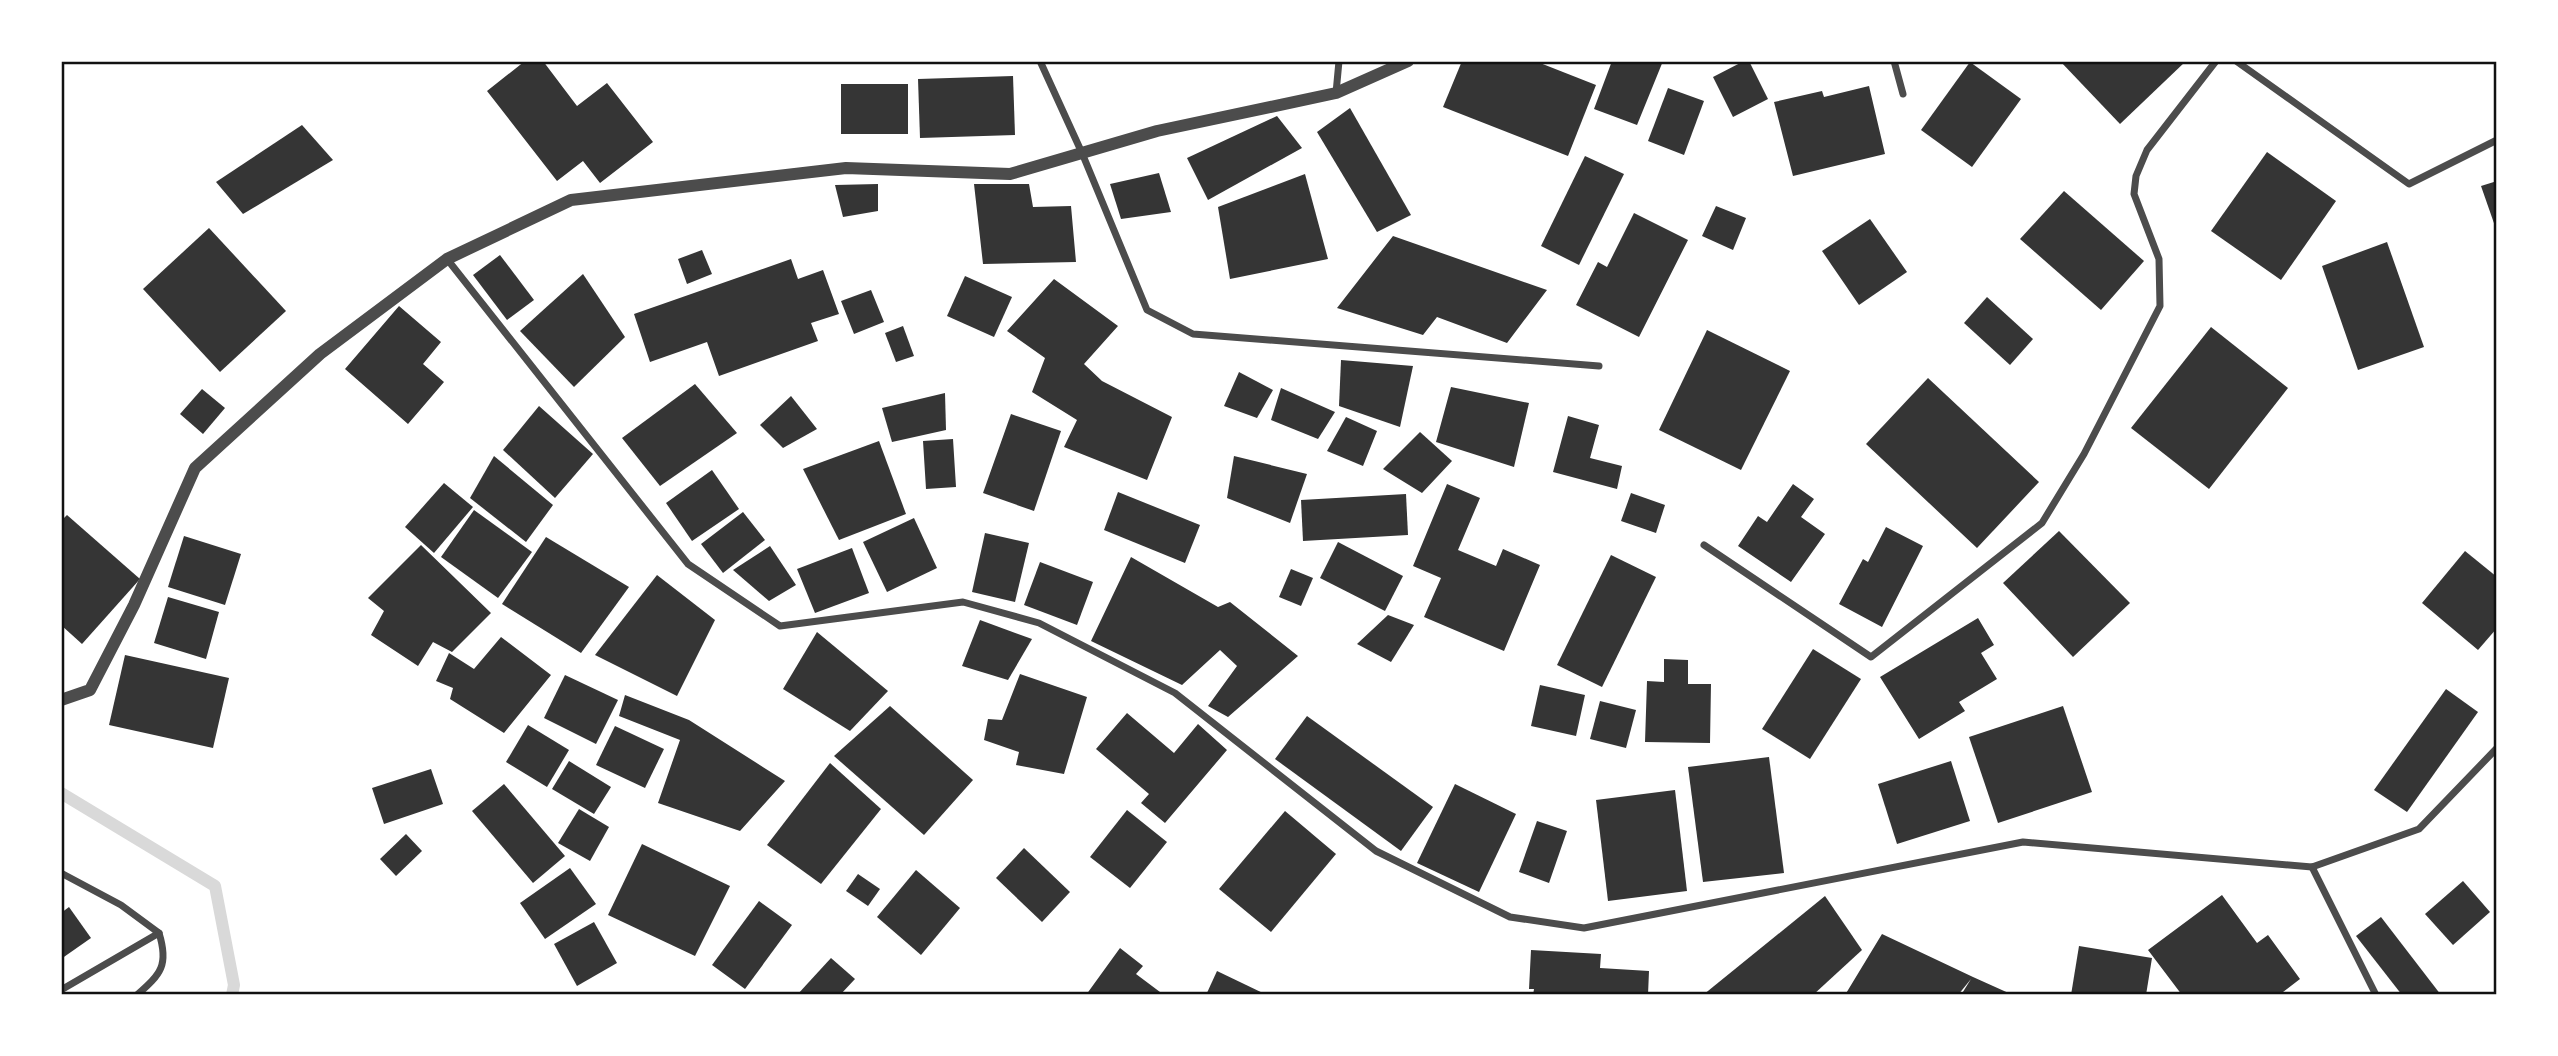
<svg xmlns="http://www.w3.org/2000/svg" width="2558" height="1056" font-family="'Work Sans',sans-serif">
<style>
.lines{fill:none;stroke-linecap:round;stroke-linejoin:round}
.stream{stroke:#d9d9d9;stroke-width:12}
.building{fill:#353535}
.minor{stroke:#4c4c4c;stroke-width:7}
.tertiary{stroke:#4c4c4c;stroke-width:12}
.neatline{fill:none;stroke:#111;stroke-width:2.5}
</style>
<rect width="100%" height="100%" fill="#fff"/>
<g class="lines">
<path class="stream" d="M61,793L215,886L234,985L232,995"/>
</g>
<g class="building">
<path d="M525,61H543L577,106L607,83L653,142L600,183L583,161L557,181L487,91Z"/>
<path d="M1462,61H1535L1596,85L1568,156L1443,107Z"/>
<path d="M1612,61H1663L1637,125L1594,109Z"/>
<path d="M1744,61H1749L1768,99L1733,117L1713,77Z"/>
<path d="M2060,61H2186L2120,124Z"/>
<path d="M1970,62L2021,99L1972,167L1921,130Z"/>
<path d="M1013,76L1015,135L920,138L918,79Z"/>
<rect x="841" y="84" width="67" height="50"/>
<path d="M1869,86L1885,154L1793,176L1774,102L1822,91L1824,97Z"/>
<path d="M1668,88L1704,101L1684,155L1648,141Z"/>
<path d="M1350,108L1411,215L1377,232L1317,132Z"/>
<path d="M1277,116L1302,148L1208,200L1187,158Z"/>
<path d="M302,125L333,160L243,214L216,182Z"/>
<path d="M2267,152L2336,201L2281,280L2211,231Z"/>
<path d="M1585,156L1624,174L1579,265L1541,246Z"/>
<path d="M1159,173L1171,212L1121,219L1110,184Z"/>
<path d="M1305,174L1328,259L1230,279L1218,207Z"/>
<path d="M2497,181V229H2496L2481,186Z"/>
<path d="M878,184V211L843,217L835,185Z"/>
<path d="M974,184H1029L1033,207L1071,206L1076,262L983,264Z"/>
<path d="M2064,191L2144,261L2101,310L2020,239Z"/>
<path d="M1716,206L1746,218L1733,250L1702,236Z"/>
<path d="M1634,213L1688,240L1639,337L1576,305L1598,262L1607,267Z"/>
<path d="M1870,219L1907,272L1859,305L1822,251Z"/>
<path d="M209,228L286,311L220,372L143,289Z"/>
<path d="M1393,236L1547,290L1507,343L1437,317L1423,335L1337,308Z"/>
<path d="M2387,242L2424,347L2358,370L2322,266Z"/>
<path d="M702,250L712,274L687,284L678,259Z"/>
<path d="M500,255L534,300L507,320L473,275Z"/>
<path d="M791,259L798,279L823,270L839,314L811,323L818,341L719,376L707,342L650,362L634,314Z"/>
<path d="M583,274L625,337L574,387L520,331Z"/>
<path d="M965,276L1012,297L994,337L947,316Z"/>
<path d="M1054,279L1118,326L1084,364L1102,381L1172,417L1147,480L1064,447L1077,420L1032,392L1045,358L1007,331Z"/>
<path d="M871,290L884,322L854,334L841,301Z"/>
<path d="M1987,297L2033,339L2010,365L1964,323Z"/>
<path d="M399,306L441,342L423,364L444,382L408,424L345,369Z"/>
<path d="M903,326L914,356L896,362L885,333Z"/>
<path d="M2211,327L2288,388L2209,489L2131,428Z"/>
<path d="M1707,330L1790,371L1741,470L1659,430Z"/>
<path d="M1341,360L1413,366L1400,427L1339,406Z"/>
<path d="M1239,372L1273,390L1257,418L1224,406Z"/>
<path d="M1928,378L2039,482L1977,548L1866,444Z"/>
<path d="M695,384L737,433L660,486L622,438Z"/>
<path d="M1451,387L1529,403L1514,467L1436,442Z"/>
<path d="M1281,388L1335,412L1318,439L1271,420Z"/>
<path d="M202,389L225,408L203,434L180,414Z"/>
<path d="M945,393L946,430L892,442L882,408Z"/>
<path d="M791,396L817,429L783,448L760,425Z"/>
<path d="M539,406L593,454L555,498L503,450Z"/>
<path d="M1011,414L1061,431L1034,511L983,493Z"/>
<path d="M1568,416L1599,425L1590,458L1622,466L1617,489L1553,472Z"/>
<path d="M1346,417L1377,431L1363,466L1327,451Z"/>
<path d="M1420,432L1452,461L1422,493L1383,469Z"/>
<path d="M953,439L956,487L926,489L923,441Z"/>
<path d="M879,441L906,514L839,540L803,469Z"/>
<path d="M494,456L553,505L526,542L470,498Z"/>
<path d="M1234,456L1307,474L1290,523L1227,498Z"/>
<path d="M712,470L739,509L692,541L666,503Z"/>
<path d="M444,483L473,507L434,553L405,527Z"/>
<path d="M1447,484L1480,498L1458,550L1496,566L1503,549L1540,565L1504,651L1424,617L1441,578L1413,566Z"/>
<path d="M1793,484L1814,499L1801,517L1825,534L1791,582L1738,546L1758,516L1767,522Z"/>
<path d="M1118,492L1200,525L1185,563L1104,530Z"/>
<path d="M1631,493L1665,505L1656,533L1621,521Z"/>
<path d="M1406,494L1408,535L1303,541L1301,500Z"/>
<path d="M474,510L532,552L498,598L441,557Z"/>
<path d="M743,512L765,540L723,573L701,544Z"/>
<path d="M67,515L140,579L82,644L61,625V521Z"/>
<path d="M914,518L937,568L887,592L863,542Z"/>
<path d="M1886,527L1923,546L1882,627L1839,604L1863,559L1868,562Z"/>
<path d="M2059,531L2130,603L2073,657L2003,583Z"/>
<path d="M985,533L1029,543L1015,602L972,592Z"/>
<path d="M184,536L241,554L225,605L168,587Z"/>
<path d="M546,537L629,587L581,653L502,604Z"/>
<path d="M1338,542L1403,576L1385,611L1320,578Z"/>
<path d="M421,545L491,613L452,652L433,642L418,666L371,635L384,611L368,598Z"/>
<path d="M770,546L796,585L769,601L733,570Z"/>
<path d="M852,548L869,593L815,613L797,569Z"/>
<path d="M2465,551L2497,577V628L2478,650L2422,603Z"/>
<path d="M1611,555L1656,577L1602,687L1557,665Z"/>
<path d="M1131,557L1218,607L1230,602L1298,656L1228,717L1208,706L1237,666L1220,650L1182,685L1091,641Z"/>
<path d="M1040,562L1093,582L1077,625L1024,605Z"/>
<path d="M1291,569L1313,578L1301,606L1279,597Z"/>
<path d="M657,575L715,620L677,696L595,655Z"/>
<path d="M168,597L219,612L206,659L154,643Z"/>
<path d="M1388,615L1414,625L1391,662L1357,644Z"/>
<path d="M1978,618L1994,645L1981,653L1997,679L1959,702L1965,711L1919,739L1880,677Z"/>
<path d="M980,620L1032,639L1008,680L962,666Z"/>
<path d="M817,632L888,691L850,731L783,689Z"/>
<path d="M501,637L551,675L504,733L450,699L453,688L436,681L449,653L474,669Z"/>
<path d="M1813,649L1861,679L1810,759L1762,729Z"/>
<path d="M125,655L229,678L213,748L109,725Z"/>
<path d="M1664,659L1688,660V684H1711L1710,743L1645,742L1647,681L1664,682Z"/>
<path d="M1020,674L1087,697L1064,774L1016,765L1019,752L984,740L988,719L1002,720Z"/>
<path d="M565,675L618,700L596,744L544,718Z"/>
<path d="M1540,685L1585,695L1576,736L1531,726Z"/>
<path d="M2446,689L2478,712L2407,812L2374,790Z"/>
<path d="M625,695L689,720L785,781L740,831L658,803L680,740L619,716Z"/>
<path d="M1600,701L1636,710L1626,748L1590,739Z"/>
<path d="M890,706L973,780L924,835L834,756Z"/>
<path d="M2063,706L2092,792L1998,823L1969,737Z"/>
<path d="M1127,713L1174,753L1198,724L1227,750L1165,823L1141,803L1149,794L1096,749Z"/>
<path d="M1307,716L1433,807L1401,851L1275,759Z"/>
<path d="M528,725L569,750L547,787L506,762Z"/>
<path d="M615,726L664,749L645,788L596,765Z"/>
<path d="M1769,757L1784,873L1703,882L1688,767Z"/>
<path d="M569,761L611,787L594,814L552,789Z"/>
<path d="M1951,761L1970,821L1897,844L1878,784Z"/>
<path d="M830,763L881,809L821,884L767,845Z"/>
<path d="M431,769L443,804L384,824L372,788Z"/>
<path d="M504,784L565,856L533,883L472,811Z"/>
<path d="M1455,784L1516,814L1479,892L1417,863Z"/>
<path d="M1675,790L1687,891L1608,901L1596,800Z"/>
<path d="M579,809L609,827L590,861L558,843Z"/>
<path d="M1127,810L1167,842L1130,888L1090,857Z"/>
<path d="M1285,811L1336,854L1271,932L1219,889Z"/>
<path d="M1537,821L1567,831L1549,883L1519,872Z"/>
<path d="M406,834L422,851L396,876L380,859Z"/>
<path d="M642,844L730,886L695,956L608,915Z"/>
<path d="M1024,848L1070,892L1042,922L996,878Z"/>
<path d="M570,868L596,904L545,939L520,903Z"/>
<path d="M916,870L960,908L921,955L877,917Z"/>
<path d="M858,874L880,889L868,906L846,891Z"/>
<path d="M2463,881L2490,912L2453,945L2425,914Z"/>
<path d="M2222,895L2257,943L2268,935L2300,979L2279,995H2182L2148,950Z"/>
<path d="M1825,896L1862,950L1813,995H1703Z"/>
<path d="M759,901L792,925L745,989L712,965Z"/>
<path d="M69,907L91,938L61,959V913Z"/>
<path d="M2381,917L2441,995H2402L2356,936Z"/>
<path d="M594,922L617,963L577,986L554,944Z"/>
<path d="M1882,934L1973,977L2013,995H1961L1971,979L1958,995H1845Z"/>
<path d="M2079,946L2152,958L2146,995H2071Z"/>
<path d="M1120,948L1143,966L1136,974L1160,992L1159,995H1086Z"/>
<path d="M1531,950L1601,954L1600,968L1649,971L1648,995H1533L1534,989H1529Z"/>
<path d="M831,958L855,979L840,995H797Z"/>
<path d="M1217,971L1267,995H1206Z"/>
</g>
<g class="lines">
<g class="minor">
<path d="M1040,61L1082,153L1147,310L1193,334L1599,366"/>
<path d="M1894,61L1903,94"/>
<path d="M2236,61L2409,184L2497,140"/>
<path d="M1336,93L1339,61"/>
<path d="M447,259L688,564L780,626L963,602L1039,623L1175,693L1376,851L1510,917L1584,928L2023,842L2312,867L2419,829L2497,748"/>
<path d="M1704,545L1871,657L2042,523L2084,454L2160,306L2159,259L2134,194L2136,176L2147,150L2216,61"/>
<path d="M2312,867L2376,995"/>
<path d="M61,873L121,905L159,933L61,990"/>
<path d="M137,995C161,974 169,965 159,933"/>
</g>
<path class="tertiary" d="M61,700L90,690L134,605L195,468L320,354L447,259L571,200L846,168L1010,174L1157,131L1336,93L1408,61"/>
</g>
<rect width="2558" height="1056" fill="none" stroke="#ffffff" stroke-width="126"/>
<rect x="63" y="63" width="2432" height="930" class="neatline"/>
</svg>
